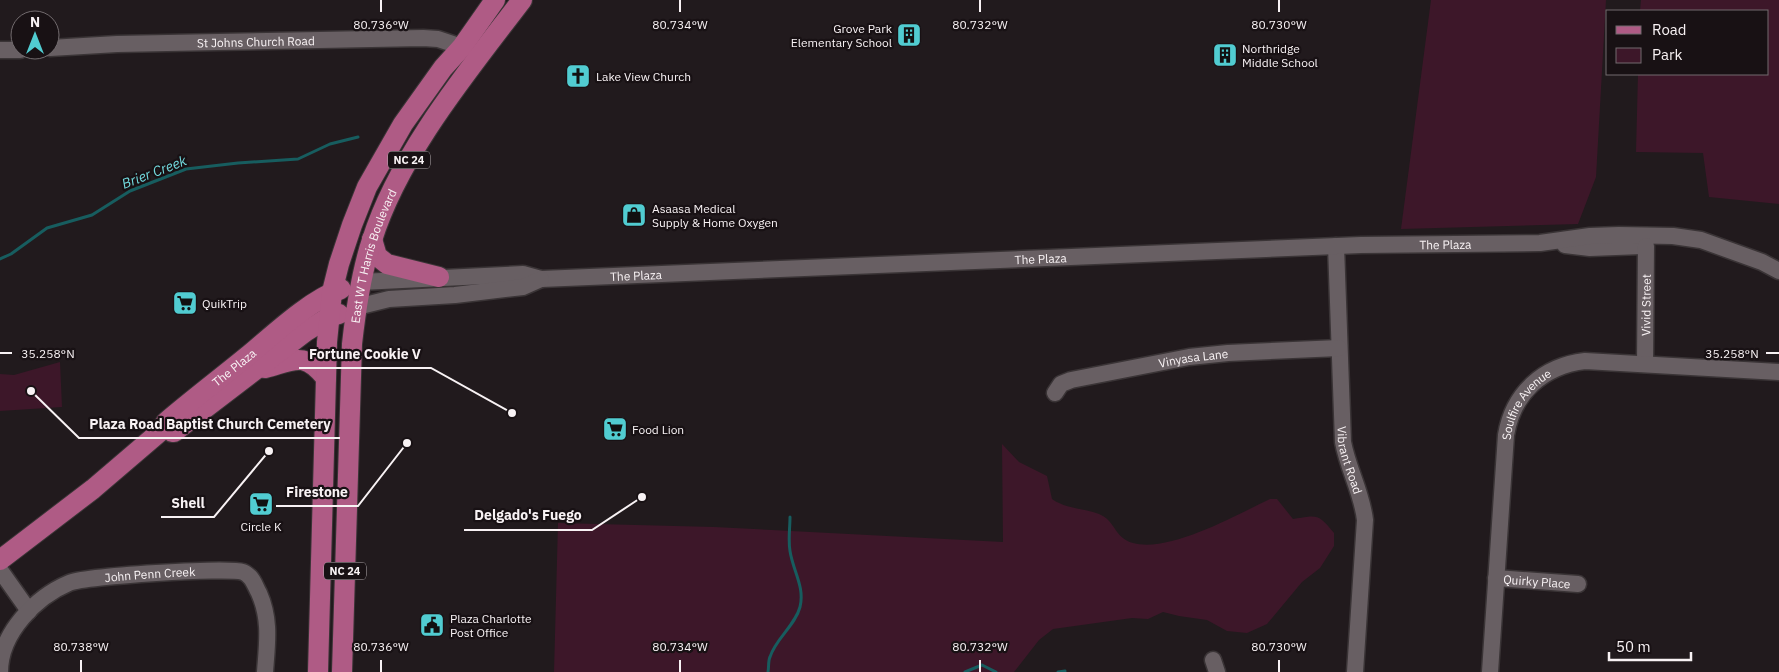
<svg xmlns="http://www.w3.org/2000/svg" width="1779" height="672" font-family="'IBM Plex Sans',sans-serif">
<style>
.green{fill:#3d1729}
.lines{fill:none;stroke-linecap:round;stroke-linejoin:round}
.stream{stroke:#175d5f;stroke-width:3}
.minor-casing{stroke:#3a3436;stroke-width:19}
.major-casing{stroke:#3a3436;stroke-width:22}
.minor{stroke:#685f63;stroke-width:16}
.major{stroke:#af5b85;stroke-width:20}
.ticks{fill:none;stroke:#f8f2f4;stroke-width:2}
.labels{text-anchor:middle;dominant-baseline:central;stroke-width:4.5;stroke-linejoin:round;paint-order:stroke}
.shield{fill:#181114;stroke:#b5aeb1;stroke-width:1}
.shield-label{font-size:11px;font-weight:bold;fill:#f8f2f4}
.poi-label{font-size:12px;fill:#f8f2f4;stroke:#181114;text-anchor:start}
.street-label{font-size:12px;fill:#f8f2f4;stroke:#181114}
.water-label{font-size:14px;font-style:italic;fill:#73dade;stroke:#181114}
.ticks-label{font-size:12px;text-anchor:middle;fill:#f8f2f4;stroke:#181114;stroke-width:4.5;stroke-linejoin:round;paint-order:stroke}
.leader{fill:none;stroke:#f8f2f4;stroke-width:2}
.callout-dot{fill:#f8f2f4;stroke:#181114;stroke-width:2}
.callout-label{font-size:14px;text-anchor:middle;font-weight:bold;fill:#f8f2f4;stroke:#181114;stroke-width:4.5;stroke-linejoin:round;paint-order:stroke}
</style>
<rect width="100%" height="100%" fill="#211a1d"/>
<g class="green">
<path d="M1431,0H1606L1596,177L1578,224L1401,229Z"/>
<path d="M1641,0H1779V204L1709,197L1703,153L1636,152L1638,74H1768V11H1640Z"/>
<path d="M60,362L62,407L0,411V374L14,375Z"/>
<path d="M1002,444L1019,462L1047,476L1052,499C1066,509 1083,508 1099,514C1116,521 1114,538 1133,543C1170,553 1236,515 1270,499H1277L1293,519C1317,515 1318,513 1334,533V546L1320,568L1302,582L1267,624L1247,633L1227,631L1207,620L1179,616L1163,612L1148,619L1132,618L1053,629L1039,640L1014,672H554L558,523L714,527L1003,542Z"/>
</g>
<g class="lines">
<g class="stream">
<path d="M0,259L11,254L47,228L92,215L130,191L186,169L238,163L298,159L330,144L358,137"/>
<path d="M768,672C769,667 768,661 770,657C776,638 795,626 800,607C805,587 793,571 790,551C788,540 790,528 790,517"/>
<path d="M965,672L982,665L996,672"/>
<path d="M1058,672L1065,671"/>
</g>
<defs>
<g id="minor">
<path id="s1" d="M50,48L117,44L423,38L438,39L462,47"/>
<path d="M0,50H20"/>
<path d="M1565,245L1590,248L1642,246"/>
<path id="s2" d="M1336,246L1343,442C1348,469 1362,493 1365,520L1355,672"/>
<path id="s3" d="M361,282L523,274L541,279L1361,245L1540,243L1590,236L1619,235L1673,236L1701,240L1762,262L1779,271"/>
<path d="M357,307L389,299L455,295L523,287L541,279"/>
<path id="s4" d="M1645,364L1646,246"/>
<path id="s5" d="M1055,393L1061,384L1071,380L1189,357L1228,353L1339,348"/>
<path d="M0,570L29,611"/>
<path id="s6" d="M1496,578L1578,584"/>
<path d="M1213,660L1217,672"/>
<path id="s7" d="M0,672C0,633 36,597 69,583C85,576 228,567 243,572C246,573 248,575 250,577C254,581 256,588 259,593C271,620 267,644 265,672"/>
<path id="s8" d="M1490,672L1506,435C1513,393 1543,366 1585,361L1779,372"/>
</g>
<g id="major">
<path d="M372,239L377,256L387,264L439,277"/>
<path d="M265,368C295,360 304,351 326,378"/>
<path d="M172,432H174L305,332L329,317L339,314"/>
<path id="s9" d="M0,560L93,489L162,430L166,422C193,399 222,377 250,354C275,333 310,300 341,289"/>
<path d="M318,672L327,342L332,292L339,264L352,225L367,187L403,124L443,68L462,47L495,0"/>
<path id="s10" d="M342,672L352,344C356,308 361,273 372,240C399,154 468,71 522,0"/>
</g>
</defs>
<use href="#minor" class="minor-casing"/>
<use href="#major" class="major-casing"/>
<use href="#minor" class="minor"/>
<use href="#major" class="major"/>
</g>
<path class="ticks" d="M381,0V12M680,0V12M980,0V12M1279,0V12M0,353H12M1766,353H1779M81,660V672M381,660V672M680,660V672M980,660V672M1279,660V672"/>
<defs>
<symbol id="building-square" viewBox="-11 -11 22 22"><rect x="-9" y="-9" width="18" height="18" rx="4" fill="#51ccd1" stroke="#181114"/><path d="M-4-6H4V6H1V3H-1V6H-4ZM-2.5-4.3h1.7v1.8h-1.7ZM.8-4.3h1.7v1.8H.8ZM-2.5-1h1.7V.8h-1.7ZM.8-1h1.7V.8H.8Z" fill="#111"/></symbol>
<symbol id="church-square" viewBox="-11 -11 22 22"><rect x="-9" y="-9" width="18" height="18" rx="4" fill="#51ccd1" stroke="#181114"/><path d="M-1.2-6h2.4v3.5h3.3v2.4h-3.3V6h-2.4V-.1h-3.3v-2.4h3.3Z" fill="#111"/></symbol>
<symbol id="shop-square" viewBox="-11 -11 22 22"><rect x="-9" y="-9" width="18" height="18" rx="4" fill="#51ccd1" stroke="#181114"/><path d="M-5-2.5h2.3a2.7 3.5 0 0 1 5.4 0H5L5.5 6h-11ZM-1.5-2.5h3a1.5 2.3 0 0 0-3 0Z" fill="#111"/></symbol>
<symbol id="supermarket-square" viewBox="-11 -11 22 22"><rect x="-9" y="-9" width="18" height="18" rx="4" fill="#51ccd1" stroke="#181114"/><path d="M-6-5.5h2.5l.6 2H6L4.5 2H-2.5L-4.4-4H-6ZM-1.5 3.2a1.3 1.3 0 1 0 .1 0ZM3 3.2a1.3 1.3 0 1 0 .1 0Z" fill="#111"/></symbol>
<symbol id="civic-square" viewBox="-11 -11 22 22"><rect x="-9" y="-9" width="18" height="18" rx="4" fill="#51ccd1" stroke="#181114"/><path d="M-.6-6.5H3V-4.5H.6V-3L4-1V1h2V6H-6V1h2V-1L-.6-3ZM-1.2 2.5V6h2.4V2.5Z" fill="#111"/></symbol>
</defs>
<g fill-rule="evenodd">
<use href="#building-square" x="895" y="21" width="28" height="28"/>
<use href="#building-square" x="1211" y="41" width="28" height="28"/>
<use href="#church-square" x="564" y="62" width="28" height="28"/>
<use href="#shop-square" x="620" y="201" width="28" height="28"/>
<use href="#supermarket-square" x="171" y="289" width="28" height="28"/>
<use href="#supermarket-square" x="601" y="415" width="28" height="28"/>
<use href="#supermarket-square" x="247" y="490" width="28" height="28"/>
<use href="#civic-square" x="418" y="611" width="28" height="28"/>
</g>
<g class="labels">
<g class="shield">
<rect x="388" y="151.5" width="42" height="17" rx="4"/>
<rect x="324" y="562.5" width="42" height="17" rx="4"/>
</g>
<g class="shield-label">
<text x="409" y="160">NC 24</text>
<text x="345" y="571">NC 24</text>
</g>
<g class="poi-label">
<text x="892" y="28" text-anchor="end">Grove Park<tspan x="892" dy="14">Elementary School</tspan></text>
<text x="1242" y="48">Northridge<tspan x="1242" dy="14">Middle School</tspan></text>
<text x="596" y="76">Lake View Church</text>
<text x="652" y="208">Asaasa Medical<tspan x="652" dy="14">Supply &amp; Home Oxygen</tspan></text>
<text x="202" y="303">QuikTrip</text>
<text x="632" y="429">Food Lion</text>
<text x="261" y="526" text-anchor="middle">Circle K</text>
<text x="450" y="618">Plaza Charlotte<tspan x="450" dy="14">Post Office</tspan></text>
</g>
<g class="street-label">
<text stroke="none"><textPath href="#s1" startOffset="206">St Johns Church Road</textPath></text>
<text stroke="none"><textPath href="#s3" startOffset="1086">The Plaza</textPath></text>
<text stroke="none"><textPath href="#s10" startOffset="419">East W T Harris Boulevard</textPath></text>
<text stroke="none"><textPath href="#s3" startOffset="681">The Plaza</textPath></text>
<text stroke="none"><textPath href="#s3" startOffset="276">The Plaza</textPath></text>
<text stroke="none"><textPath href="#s4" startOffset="59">Vivid Street</textPath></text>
<text stroke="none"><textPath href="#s5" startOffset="146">Vinyasa Lane</textPath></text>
<text stroke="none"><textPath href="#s9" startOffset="304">The Plaza</textPath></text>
<text stroke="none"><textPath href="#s8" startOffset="275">Soulfire Avenue</textPath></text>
<text stroke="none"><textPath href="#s2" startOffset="215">Vibrant Road</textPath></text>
<text stroke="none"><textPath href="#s7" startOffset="200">John Penn Creek</textPath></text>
<text stroke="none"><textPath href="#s6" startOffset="41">Quirky Place</textPath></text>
</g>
<g class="water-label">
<text transform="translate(154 172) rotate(-21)">Brier Creek</text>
</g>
</g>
<g class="ticks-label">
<text x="381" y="29">80.736°W</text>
<text x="680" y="29">80.734°W</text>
<text x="980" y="29">80.732°W</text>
<text x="1279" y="29">80.730°W</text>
<text x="48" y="358">35.258°N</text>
<text x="1732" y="358">35.258°N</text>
<text x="81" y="651">80.738°W</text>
<text x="381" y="651">80.736°W</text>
<text x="680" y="651">80.734°W</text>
<text x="980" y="651">80.732°W</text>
<text x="1279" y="651">80.730°W</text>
</g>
<path class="leader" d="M512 413L431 368H299M31 391L79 438H340M407 443L358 506H276M269 451L214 517H161M642 497L592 530H464"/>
<g class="callout-dot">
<circle cx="512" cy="413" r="5"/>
<circle cx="31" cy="391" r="5"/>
<circle cx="407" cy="443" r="5"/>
<circle cx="269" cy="451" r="5"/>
<circle cx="642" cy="497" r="5"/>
</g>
<g class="callout-label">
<text x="365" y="359">Fortune Cookie V</text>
<text x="210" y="429">Plaza Road Baptist Church Cemetery</text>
<text x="317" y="497">Firestone</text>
<text x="188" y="508">Shell</text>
<text x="528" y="520">Delgado's Fuego</text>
</g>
<rect x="1606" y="10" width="162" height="65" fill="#181114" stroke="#726b6e"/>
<rect x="1616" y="26" width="25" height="8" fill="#af5b85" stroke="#726b6e"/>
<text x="1652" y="35" font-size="15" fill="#f8f2f4">Road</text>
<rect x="1616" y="48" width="25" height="15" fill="#3d1729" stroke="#726b6e"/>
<text x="1652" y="60" font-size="15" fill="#f8f2f4">Park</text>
<g transform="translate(35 35)"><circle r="24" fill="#181114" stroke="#726b6e"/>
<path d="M0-4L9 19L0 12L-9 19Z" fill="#51ccd1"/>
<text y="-8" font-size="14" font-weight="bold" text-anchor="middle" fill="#f8f2f4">N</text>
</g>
<path d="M1609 652v8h82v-8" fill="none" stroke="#f8f2f4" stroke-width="2.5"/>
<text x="1616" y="652" font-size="15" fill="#f8f2f4" stroke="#181114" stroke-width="4" paint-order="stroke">50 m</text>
</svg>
